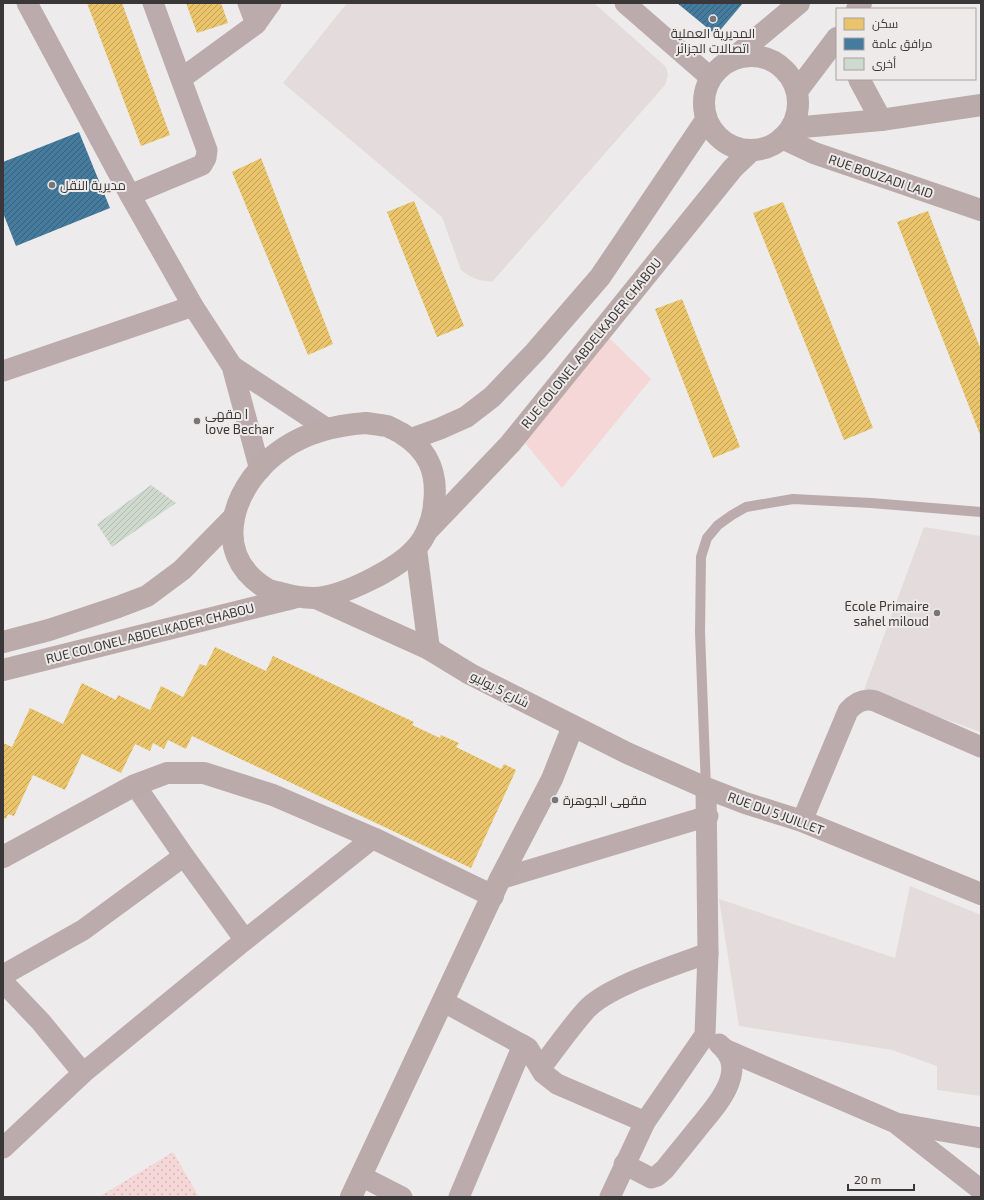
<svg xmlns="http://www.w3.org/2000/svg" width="984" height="1200" font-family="'Exo 2',Cairo,sans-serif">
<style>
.built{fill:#e4dcdc}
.green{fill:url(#green-dots)}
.pitch{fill:#f5d7d7}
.homes{fill:url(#homes-hatch)}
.public{fill:url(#public-hatch)}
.building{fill:url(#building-hatch)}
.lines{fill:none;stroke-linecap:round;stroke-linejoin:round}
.lane{stroke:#bcabac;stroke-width:10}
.street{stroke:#bcabac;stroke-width:21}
.secondary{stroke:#baaaaa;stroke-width:22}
.poi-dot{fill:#787676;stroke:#eeeaea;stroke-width:1.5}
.labels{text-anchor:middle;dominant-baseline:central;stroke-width:4;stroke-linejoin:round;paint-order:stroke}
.poi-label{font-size:13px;fill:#393737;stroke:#eeeaea;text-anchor:start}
.street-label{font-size:13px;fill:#393737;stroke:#eeeaea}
</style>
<defs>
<pattern id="green-dots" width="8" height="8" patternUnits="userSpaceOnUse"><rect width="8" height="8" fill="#f5d7d7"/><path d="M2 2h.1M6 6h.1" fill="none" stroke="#d3b9b9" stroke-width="1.8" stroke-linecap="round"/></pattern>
<pattern id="homes-hatch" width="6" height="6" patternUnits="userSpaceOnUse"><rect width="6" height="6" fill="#e9c46a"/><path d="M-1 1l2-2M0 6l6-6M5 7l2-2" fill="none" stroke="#bea058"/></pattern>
<pattern id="public-hatch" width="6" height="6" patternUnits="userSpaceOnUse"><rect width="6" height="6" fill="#457b9d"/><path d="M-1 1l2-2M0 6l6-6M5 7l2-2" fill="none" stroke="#38607a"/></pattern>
<pattern id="building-hatch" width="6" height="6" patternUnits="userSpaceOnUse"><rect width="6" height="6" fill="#cedace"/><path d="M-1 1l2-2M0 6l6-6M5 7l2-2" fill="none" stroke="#b2bcb2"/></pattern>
</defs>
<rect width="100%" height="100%" fill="#edebeb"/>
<g class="built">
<path d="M347,3H594L666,67L668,75L665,85L492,282L480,280L471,277L461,270L442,217L283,83Z"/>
<path d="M924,527L981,536V732L864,690Z"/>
<path d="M910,886L981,915V1096L937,1090V1066L892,1050L739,1026L719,899L895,958Z"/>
</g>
<path class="green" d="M173,1152L199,1197H99Z"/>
<path class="pitch" d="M601,330L651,379L562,488L518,434Z"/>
<g class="homes">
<path d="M87,3H122L170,135L141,146Z"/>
<path d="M186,3H221L228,23L197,33Z"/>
<path d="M261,158L333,344L308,355L232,172Z"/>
<path d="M414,201L464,326L437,337L387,212Z"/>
<path d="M783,202L873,428L844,440L753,213Z"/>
<path d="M928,211L981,350V437L897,222Z"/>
<path d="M682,299L740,447L713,458L655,309Z"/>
<path d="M215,647L266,671L273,656L414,722L412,725L440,738L441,735L459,743L456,747L501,769L504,764L516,770L471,868L192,736L186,749L168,740L164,749L153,743L150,751L135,744L121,773L82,754L65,790L33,775L14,816L8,814L6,819L3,817V743L12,747L30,708L63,724L82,683L116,700L118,695L150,710L161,686L183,697L200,664L206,666Z"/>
</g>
<g class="public">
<path d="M677,3H743L716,35Z"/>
<path d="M79,132L110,208L16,246L3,213V162Z"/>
</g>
<path class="building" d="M151,485L176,503L112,547L97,524Z"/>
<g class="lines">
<path class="lane" d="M706,788L700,632L701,557L707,538L718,525L732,515L746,507L793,499L871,503L981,512"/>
<g class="street">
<path d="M27,3L130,195L193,306L232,366L260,470"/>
<path d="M625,3L711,78"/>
<path d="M256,24L271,3"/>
<path d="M182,78L256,24L248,3"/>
<path d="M130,195L202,165L206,158L207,150L153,3"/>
<path d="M232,366L326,428"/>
<path d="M3,371L193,306"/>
<path d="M802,821L848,711C856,702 864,698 875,701L981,747"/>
<path d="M184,856L245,940"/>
<path d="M500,879L708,816"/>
<path d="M3,975L83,930L184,856L135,785"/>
<path d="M3,982L41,1022L83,1073"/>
<path d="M444,1002L528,1048L543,1073L557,1084L645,1122"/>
<path d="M724,1049L896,1123L981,1138"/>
<path d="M541,1068C555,1049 570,1028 586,1010C607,986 677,965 708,953"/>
<path d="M898,1125L981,1190"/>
<path d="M3,1148L83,1073L245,940L373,838"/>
<path d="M624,1164L651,1178L657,1176L665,1169C676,1155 687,1142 698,1128C715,1107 751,1070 719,1044"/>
<path d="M361,1176L402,1197"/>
<path d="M459,1197L523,1045"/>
<path d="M610,1197L645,1122L705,1035L708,953L706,788"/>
</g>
<g class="secondary">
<path d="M857,9L861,3"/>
<circle cx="751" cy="103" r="47"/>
<path d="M731,60L799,3"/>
<path d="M859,79L881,120"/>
<path d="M797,91L837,38"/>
<path d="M792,128L881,120L981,105"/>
<path d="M782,138L814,153L981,210"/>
<path d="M366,423C373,424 381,425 387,426C392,428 397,431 401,433C429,450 438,473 434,504C433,519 426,537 416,548C398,569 342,597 314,598C303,598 292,596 281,593C277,592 271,591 267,589C206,552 235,480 284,448C309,431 337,425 366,423Z"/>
<path d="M411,439L439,429L466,417L492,397L535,352L600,277L706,120"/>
<path d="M429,529L510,444L733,168L751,151"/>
<path d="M416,549L429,649"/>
<path d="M316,598L429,649L470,674L627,753L706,788L745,803L802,821L981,894"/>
<path d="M3,642L49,630L118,607L147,596L182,570L233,518"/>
<path d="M3,670L293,598"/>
<path d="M3,857L135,785L167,773H204L273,795L373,838L493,896"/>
<path d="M351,1197L500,879L552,779L573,726"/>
</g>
</g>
<g class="poi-dot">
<circle cx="713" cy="19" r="4"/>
<circle cx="52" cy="185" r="4"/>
<circle cx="197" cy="421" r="4"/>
<circle cx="937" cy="613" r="4"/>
<circle cx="555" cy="800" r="4"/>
</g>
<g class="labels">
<g class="poi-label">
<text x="713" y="33" text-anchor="middle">المديرية العملية<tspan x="713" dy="15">اتصالات الجزائر</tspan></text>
<text x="60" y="185">مديرية النقل</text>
<text x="205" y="414">مقهى I<tspan x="205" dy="15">love Bechar</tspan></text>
<text x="929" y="606" text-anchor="end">Ecole Primaire<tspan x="929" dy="15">sahel miloud</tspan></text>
<text x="563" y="800">مقهى الجوهرة</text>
</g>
<g class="street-label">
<text transform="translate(881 176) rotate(19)">RUE BOUZADI LAID</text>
<text transform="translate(591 343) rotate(-51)">RUE COLONEL ABDELKADER CHABOU</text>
<text transform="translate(150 633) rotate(-14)">RUE COLONEL ABDELKADER CHABOU</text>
<text transform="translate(500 689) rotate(27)">شارع 5 يوليو</text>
<text transform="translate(776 813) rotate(20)">RUE DU 5 JUILLET</text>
</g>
</g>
<rect width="984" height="1200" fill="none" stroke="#393737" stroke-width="8"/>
<rect x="836" y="8" width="140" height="72" fill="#eeeaea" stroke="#a6a2a2"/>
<rect x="844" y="18" width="20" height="12" fill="#e9c46a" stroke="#a6a2a2"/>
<text x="872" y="28" font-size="12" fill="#393737">سكن</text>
<rect x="844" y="38" width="20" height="12" fill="#457b9d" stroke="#a6a2a2"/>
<text x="872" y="48" font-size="12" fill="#393737">مرافق عامة</text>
<rect x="844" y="58" width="20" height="12" fill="#cedace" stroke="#a6a2a2"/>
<text x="872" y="68" font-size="12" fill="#393737">أخرى</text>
<path d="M848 1184v6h66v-6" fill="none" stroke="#393737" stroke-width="2"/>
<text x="854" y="1184" font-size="12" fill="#393737" stroke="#eeeaea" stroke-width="3" paint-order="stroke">20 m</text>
</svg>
